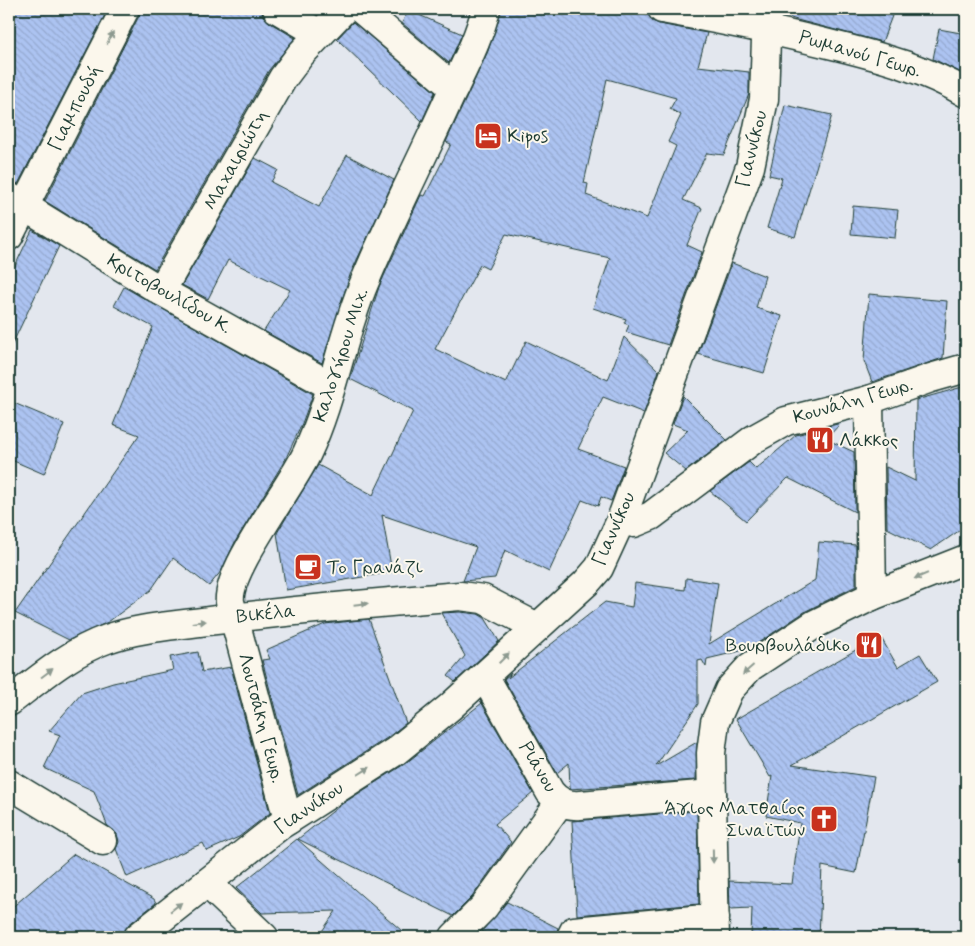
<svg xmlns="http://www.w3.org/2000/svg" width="975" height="946" font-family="Mynerve,sans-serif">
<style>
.building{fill:url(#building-back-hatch);stroke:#1f3d34;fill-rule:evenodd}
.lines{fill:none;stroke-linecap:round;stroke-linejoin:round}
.minor-casing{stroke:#1f3d34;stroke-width:31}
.minor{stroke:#fbf7ec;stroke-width:28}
.oneway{fill:#8d9a90}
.labels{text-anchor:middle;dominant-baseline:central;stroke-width:4;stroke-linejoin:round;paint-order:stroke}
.street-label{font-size:19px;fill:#1f3d34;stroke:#fbf7ec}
.poi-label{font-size:19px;fill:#1f3d34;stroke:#fbf7ec;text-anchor:start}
</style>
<defs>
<pattern id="building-back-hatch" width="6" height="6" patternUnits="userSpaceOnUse" patternTransform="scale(1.25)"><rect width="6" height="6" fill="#acc3f1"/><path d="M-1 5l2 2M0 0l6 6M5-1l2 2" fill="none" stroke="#94a8cf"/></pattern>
</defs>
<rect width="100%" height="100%" fill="#e3e7ee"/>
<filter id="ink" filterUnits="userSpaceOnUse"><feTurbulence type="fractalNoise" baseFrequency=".02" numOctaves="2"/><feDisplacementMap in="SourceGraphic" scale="10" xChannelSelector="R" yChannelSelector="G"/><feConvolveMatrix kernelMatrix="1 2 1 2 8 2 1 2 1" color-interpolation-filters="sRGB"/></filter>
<g filter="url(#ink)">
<g class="building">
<path d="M9,9H108L18,184L9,181Z"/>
<path d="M141,9H261L263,16L269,22L295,38L269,70L155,269L45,201L139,16Z"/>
<path d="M501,9H647L652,21L659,24L707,33L698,66L749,72V94L724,155L707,153L683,200L702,208L687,245L702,252L668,345L626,332L629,325L624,323L626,319L593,308L610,258L506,234L488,269L480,265L435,349L506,383L526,341L608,380L624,337L659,371L644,413L603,397L578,449L624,466L615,491L611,501L601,497L598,506L582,500L549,572L505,550L495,578L463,581L476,547L382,515L392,572L286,590L277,533L318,465L373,495L413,411L350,379L379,287L421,195L425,196L451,144L446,142L488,51ZM607,79L676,98L670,109L681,115L668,142L676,146L647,218L586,195L588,184L584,183Z"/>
<path d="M782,9H874L892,16L882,42L797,20L782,15Z"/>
<path d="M408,10L462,34L449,63L402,23Z"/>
<path d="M353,22L435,92L422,121L337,39Z"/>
<path d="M939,29L966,34V75L933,59Z"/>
<path d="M785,105L832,115L795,237L767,228L782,178L769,175Z"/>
<path d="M347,155L394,180L350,275L322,363L264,331L290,290L228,260L208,299L182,285L255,158L278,170L271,182L319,207Z"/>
<path d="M853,206L898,210L895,238L851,234Z"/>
<path d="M32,230L59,246L9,351V279Z"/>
<path d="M732,263L765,276L756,308L782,316L764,373L698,354Z"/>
<path d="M124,287L313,394L301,426L285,460L235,542L222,570L209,586L173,558L151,590L108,622L69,640L15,613L139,435L113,425L153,327L114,306Z"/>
<path d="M869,294L947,301L943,358L872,382L864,361Z"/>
<path d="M966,386V526L931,550L887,528L886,467L915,481L916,400Z"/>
<path d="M683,396L727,440L686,471L664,453L688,430L673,424Z"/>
<path d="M9,401L64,424L44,474L9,459Z"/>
<path d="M841,423L826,439L854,452L855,512L788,478L746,521L710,491L749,462L756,469L796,435Z"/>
<path d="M819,542L856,545V586L806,611L749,649L707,659L706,667L702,660L698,661V704L656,766L697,742L696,780L570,789L569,763L557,773L504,679L511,673L508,678L605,602L632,607L635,583L685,590L686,578L718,583L709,644L815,580Z"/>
<path d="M460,612L478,614L485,618L499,641L455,682L448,676L465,656L441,613Z"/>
<path d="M369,619L406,723L387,738L298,795L262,660L270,659L266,650L325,624Z"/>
<path d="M880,636L898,667L920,654L937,682L792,765L874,777L856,873L822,866L819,937H751L752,908L730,909L729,881L792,884L800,823L766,816L772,776L770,777L736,719Z"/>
<path d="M198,652L202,672L231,667L270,813L239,837L207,851L203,843L127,877L116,849L119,842L117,834L107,825L94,791L44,768L60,735L49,731L82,693L113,683L173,670L170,657Z"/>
<path d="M480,700L533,793L495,824L511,842L472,897L453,916L298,839L342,804L406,763L482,703Z"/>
<path d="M697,811L699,904L577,915L572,821Z"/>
<path d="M297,839L378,910L409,937H318L336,911L262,913L236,888Z"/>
<path d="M74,854L154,899L156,903L128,925L123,937H9V910Z"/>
<path d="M507,902L558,928L555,937H494L482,931Z"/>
</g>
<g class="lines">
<defs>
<g id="minor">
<path d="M277,9L320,34"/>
<path d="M361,9L454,88"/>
<path d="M662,9C723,20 782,32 841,47C885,58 928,70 966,93"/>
<path d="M9,197L161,291L331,386"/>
<path d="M9,236L125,9"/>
<path d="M161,291L283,78L301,54L344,9"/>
<path d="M869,400L872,596"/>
<path d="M621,520L634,523L651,516L754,439L786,421L869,400L931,378L966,368"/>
<path d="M485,677L550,792C558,802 567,806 580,805L712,794"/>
<path d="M9,702C39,679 70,652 107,639C140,627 174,626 208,621C292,610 376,603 460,596L483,599L537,627"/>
<path d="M9,784L103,841"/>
<path d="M288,820L230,602C226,570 291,488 307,453C333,398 341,337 365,281C390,221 420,163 447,103C461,72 478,42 486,9"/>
<path d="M207,883L264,937"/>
<path d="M138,937L279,826L396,751L450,707L586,583L599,568L621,520L750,167L764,99L767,9"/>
<path d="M454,937L484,907L560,802"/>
<path d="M571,937L574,931L715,918"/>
<path d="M715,937L711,753L715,722L729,690L750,667L815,624L872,596L966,559"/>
</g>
</defs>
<use href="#minor" class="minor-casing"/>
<use href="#minor" class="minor"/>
</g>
<defs><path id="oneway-solid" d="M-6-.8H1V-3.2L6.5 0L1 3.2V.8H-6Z" transform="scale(1.25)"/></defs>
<g class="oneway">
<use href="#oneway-solid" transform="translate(110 38) rotate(-63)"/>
<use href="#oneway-solid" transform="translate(921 576) rotate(158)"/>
<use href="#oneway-solid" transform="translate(361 604) rotate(-6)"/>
<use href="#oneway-solid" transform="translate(199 622) rotate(-7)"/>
<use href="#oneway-solid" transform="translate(504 658) rotate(-45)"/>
<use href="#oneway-solid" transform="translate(748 670) rotate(138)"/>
<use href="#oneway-solid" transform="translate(47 673) rotate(-37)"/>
<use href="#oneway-solid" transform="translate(364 771) rotate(-32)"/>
<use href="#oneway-solid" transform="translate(713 856) rotate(89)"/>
<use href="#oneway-solid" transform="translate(176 907) rotate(-38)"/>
</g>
</g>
<defs>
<symbol id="hotel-square" viewBox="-11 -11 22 22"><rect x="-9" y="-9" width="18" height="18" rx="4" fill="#c8321e" stroke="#fbf7ec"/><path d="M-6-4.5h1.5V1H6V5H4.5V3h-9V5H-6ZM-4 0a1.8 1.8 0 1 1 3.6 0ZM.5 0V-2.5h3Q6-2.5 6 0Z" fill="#fff"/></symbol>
<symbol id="restaurant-square" viewBox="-11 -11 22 22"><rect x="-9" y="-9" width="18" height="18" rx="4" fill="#c8321e" stroke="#fbf7ec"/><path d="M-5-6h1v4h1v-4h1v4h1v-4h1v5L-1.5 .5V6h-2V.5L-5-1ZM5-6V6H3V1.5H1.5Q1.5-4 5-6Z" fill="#fff"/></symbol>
<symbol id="cafe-square" viewBox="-11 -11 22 22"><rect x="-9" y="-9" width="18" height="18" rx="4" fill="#c8321e" stroke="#fbf7ec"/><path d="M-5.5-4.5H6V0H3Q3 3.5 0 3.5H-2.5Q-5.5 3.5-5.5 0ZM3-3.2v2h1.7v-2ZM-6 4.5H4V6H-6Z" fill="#fff"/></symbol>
<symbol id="church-square" viewBox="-11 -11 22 22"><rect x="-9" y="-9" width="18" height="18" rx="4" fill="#c8321e" stroke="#fbf7ec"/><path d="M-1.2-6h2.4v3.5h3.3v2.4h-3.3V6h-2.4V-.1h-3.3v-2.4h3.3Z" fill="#fff"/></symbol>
</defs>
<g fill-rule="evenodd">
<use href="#hotel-square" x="472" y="120" width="32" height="32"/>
<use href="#restaurant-square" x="804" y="424" width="32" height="32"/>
<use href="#cafe-square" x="292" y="551" width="32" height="32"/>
<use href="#restaurant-square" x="853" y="629" width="32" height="32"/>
<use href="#church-square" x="808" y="803" width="32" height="32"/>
</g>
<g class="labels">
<g class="street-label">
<text transform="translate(860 54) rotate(16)">Ρωμανού Γεωρ.</text>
<text transform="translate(75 108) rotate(-63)">Γιαμπουδή</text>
<text transform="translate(752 149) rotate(-76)">Γιαννίκου</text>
<text transform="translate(236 160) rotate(-61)">Μαχαιριώτη</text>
<text transform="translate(169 294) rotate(30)">Κριτοβουλίδου Κ.</text>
<text transform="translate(341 355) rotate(-72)">Καλογήρου Μιχ.</text>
<text transform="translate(853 401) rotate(-16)">Κουνάλη Γεωρ.</text>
<text transform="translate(614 529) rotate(-66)">Γιαννίκου</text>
<text transform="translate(266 614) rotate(-6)">Βικέλα</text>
<text transform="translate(261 718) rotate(75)">Λουτσάκη Γεωρ.</text>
<text transform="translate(538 767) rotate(59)">Ριάνου</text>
<text transform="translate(309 808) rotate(-34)">Γιαννίκου</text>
</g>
<g class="poi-label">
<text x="507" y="136">Kipos</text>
<text x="839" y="440">Λάκκος</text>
<text x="327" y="567">Το Γρανάζι</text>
<text x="850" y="645" text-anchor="end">Βουρβουλάδικο</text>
<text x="805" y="808" text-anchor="end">Άγιος Ματθαίος<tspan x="805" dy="22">Σιναϊτών</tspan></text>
</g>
</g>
<rect width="975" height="946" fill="none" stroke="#fbf7ec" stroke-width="30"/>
<rect x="15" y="15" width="945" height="916" fill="none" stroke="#1f3d34" stroke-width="2" filter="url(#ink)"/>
</svg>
